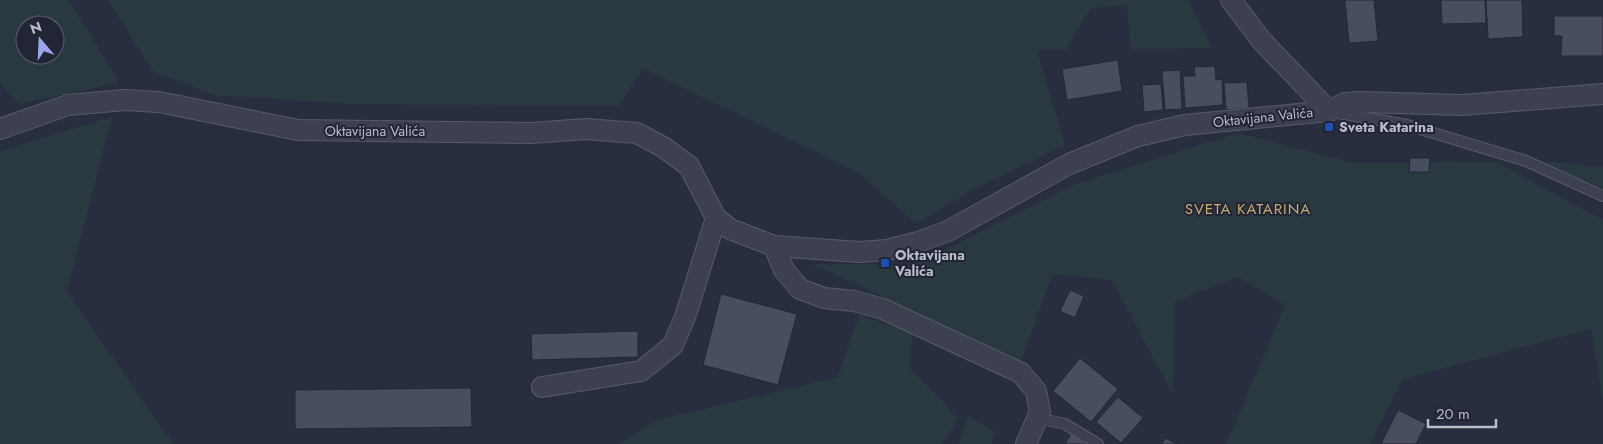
<svg xmlns="http://www.w3.org/2000/svg" width="1603" height="444" font-family="Jost,sans-serif">
<style>
.green{fill:#2a3940;fill-rule:evenodd}
.building{fill:#484d60;stroke:#232736}
.lines{fill:none;stroke-linecap:round;stroke-linejoin:round}
.service-casing{stroke:#575b69;stroke-width:12}
.minor-casing{stroke:#575b69;stroke-width:22}
.service{stroke:#3c404f;stroke-width:10}
.minor{stroke:#3c404f;stroke-width:20}
.transit-dot{fill:#1a4fb4;stroke:#212534;stroke-width:2}
.labels{text-anchor:middle;dominant-baseline:central;stroke-width:4;stroke-linejoin:round;paint-order:stroke}
.street-label{font-size:14px;fill:#b9bcc9;stroke:#212534}
.poi-label{font-size:14px;font-weight:bold;fill:#b9bcc9;stroke:#212534;text-anchor:start}
.neighbourhood-label{font-size:15px;letter-spacing:1px;fill:#cbac72;stroke:#212534}
</style>
<rect width="100%" height="100%" fill="#282d3f"/>
<g class="green">
<path d="M0,0H69L119,83L19,104L0,83ZM25,25H55V55H25Z"/>
<path d="M108,0H1188L1212,48L1131,49L1127,5L1090,8L1067,49L1037,50L1065,145L968,192L917,224L859,173L643,68L619,106L353,104L214,95L153,71Z"/>
<path d="M112,117L67,292L173,444H0V151Z"/>
<path d="M1238,133L1353,163L1496,162L1603,220V402L1591,329L1403,379L1370,444H1226L1285,305L1238,277L1175,301L1173,395L1112,280L1052,274L1021,362L813,264L915,265L1076,184Z"/>
<path d="M1539,161L1603,167V188Z"/>
<path d="M859,315L913,333L909,367L958,418L942,444H618L658,420L838,377Z"/>
<path d="M968,416L995,432L991,444H959Z"/>
</g>
<g class="building">
<path d="M1345,0H1374L1378,41L1349,43Z"/>
<path d="M1441,0H1485L1486,23L1442,24Z"/>
<path d="M1486,0H1522L1523,37L1488,39Z"/>
<path d="M1554,16H1603V56H1561L1562,36H1554Z"/>
<path d="M1118,60L1122,91L1067,100L1062,69Z"/>
<path d="M1215,66L1216,80L1222,79L1223,105L1185,108L1183,76H1195L1194,67Z"/>
<path d="M1180,70L1182,109L1165,110L1162,71Z"/>
<path d="M1247,82L1249,108L1226,110L1224,83Z"/>
<path d="M1161,84L1163,110L1144,112L1142,85Z"/>
<path d="M1410,158H1430L1429,172H1409Z"/>
<path d="M1070,290L1084,296L1075,318L1060,311Z"/>
<path d="M721,294L797,314L778,385L703,365Z"/>
<path d="M638,331V357L532,360L531,334Z"/>
<path d="M1080,358L1118,389L1091,422L1053,391Z"/>
<path d="M471,388L472,427L295,429V390Z"/>
<path d="M1118,397L1143,418L1121,443L1096,422Z"/>
<path d="M1398,410L1426,424L1416,444H1381Z"/>
<path d="M1071,434L1087,444H1065Z"/>
<path d="M1165,438L1178,444H1162Z"/>
</g>
<g class="lines">
<defs>
<g id="service">
<path d="M1333,112L1407,125L1526,161L1603,196"/>
<path d="M1037,418L1065,424L1098,444"/>
</g>
<g id="minor">
<path d="M1231,0L1261,40L1329,111"/>
<path d="M0,129L68,105L125,100L159,102L298,130L531,133L586,129L637,133L663,147L689,166L716,218L730,229L774,246L859,252L887,250L918,242L948,231L1069,164L1138,136L1185,125L1329,111L1345,103L1360,102L1462,105L1603,94"/>
<path d="M774,246L784,270L800,289L824,298L854,301L883,309L1021,373L1036,391L1040,412L1026,444"/>
<path d="M542,387L641,371L673,345L685,317L716,218"/>
</g>
</defs>
<use href="#service" class="service-casing"/>
<use href="#minor" class="minor-casing"/>
<use href="#service" class="service"/>
<use href="#minor" class="minor"/>
</g>
<g class="transit-dot">
<rect x="1324" y="122" width="10" height="10" rx="2.5"/>
<rect x="880" y="258" width="10" height="10" rx="2.5"/>
</g>
<g class="labels">
<g class="street-label">
<text transform="translate(1263 117) rotate(-6)">Oktavijana Valića</text>
<text x="375" y="131">Oktavijana Valića</text>
</g>
<g class="poi-label">
<text x="1339" y="127">Sveta Katarina</text>
<text x="895" y="255">Oktavijana<tspan x="895" dy="16">Valića</tspan></text>
</g>
<g class="neighbourhood-label">
<text x="1248" y="209">SVETA KATARINA</text>
</g>
</g>
<g transform="translate(40 40) rotate(341)"><circle r="24" fill="#212534" stroke="#5e6170"/>
<path d="M0-4L9 19L0 12L-9 19Z" fill="#99a8ee"/>
<text y="-8" font-size="14" font-weight="bold" text-anchor="middle" fill="#b9bcc9">N</text>
</g>
<path d="M1428 419v8h68v-8" fill="none" stroke="#b9bcc9" stroke-width="2.5"/>
<text x="1436" y="419" font-size="15" fill="#b9bcc9" stroke="#212534" stroke-width="4" paint-order="stroke">20 m</text>
</svg>
